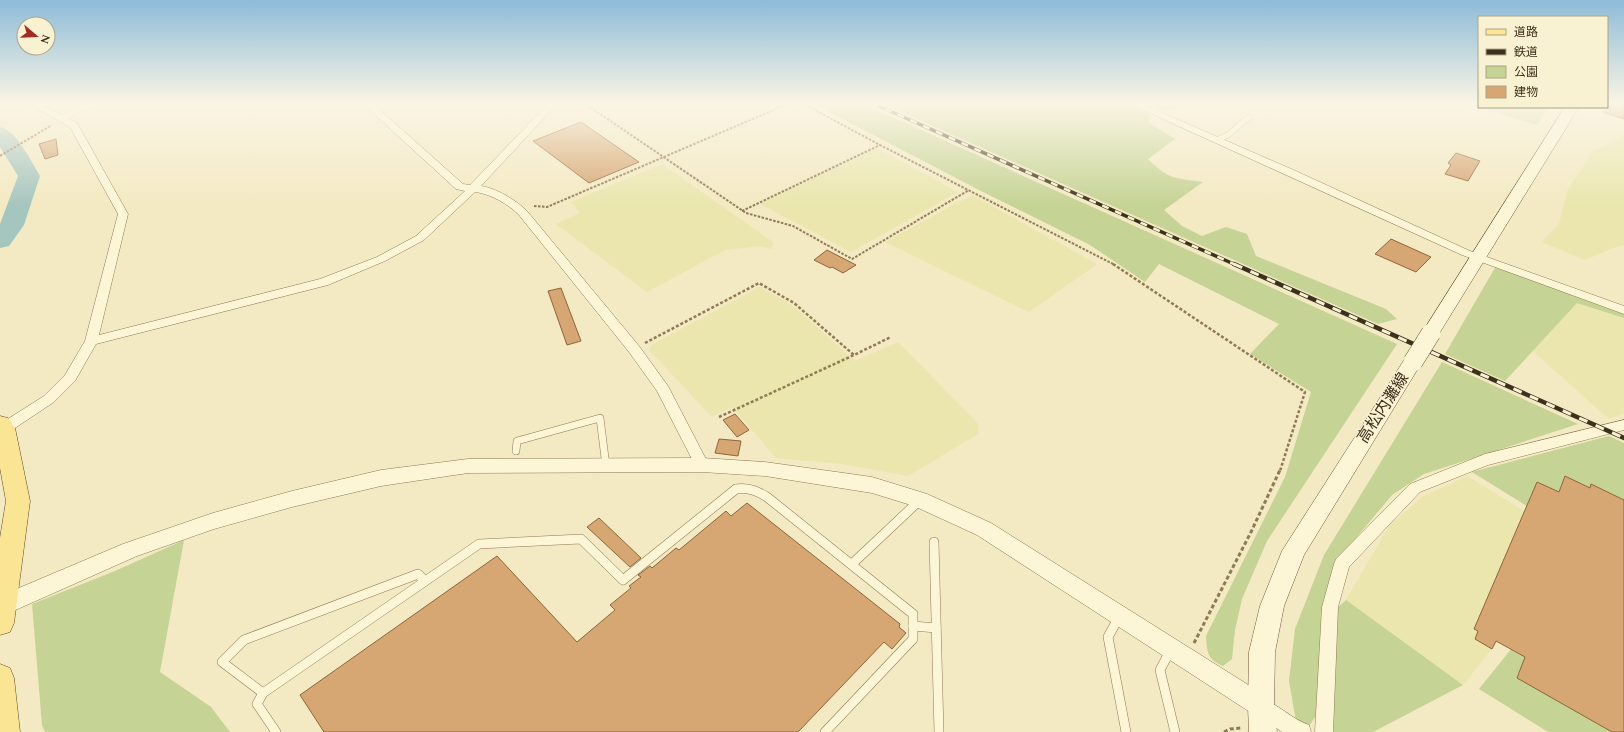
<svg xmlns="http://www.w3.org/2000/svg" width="1624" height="732" font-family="Spectral,'Noto Sans JP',serif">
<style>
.farmland{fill:#eae6ae}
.green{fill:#c5d394}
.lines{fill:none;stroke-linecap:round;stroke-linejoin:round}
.river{fill:#a5c5bf;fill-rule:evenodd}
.building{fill:#d6a673;stroke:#916539}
.service-far2-casing{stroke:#8f7a56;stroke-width:6}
.service-far1-casing{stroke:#8f7a56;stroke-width:8}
.service-casing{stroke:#8f7a56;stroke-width:10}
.minor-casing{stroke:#8f7a56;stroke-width:1}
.tertiary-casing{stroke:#8f7a56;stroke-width:1}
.secondary-casing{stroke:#715b3a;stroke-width:1}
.primary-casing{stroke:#5d472b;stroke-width:1}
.path-far2{stroke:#8f7a56;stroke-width:2;stroke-dasharray:2.5 1.5;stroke-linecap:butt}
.path-far1{stroke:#8f7a56;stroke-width:2.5;stroke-dasharray:3 2;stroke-linecap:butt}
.path{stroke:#8f7a56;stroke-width:3;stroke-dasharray:4 2.5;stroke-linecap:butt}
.service-far2{stroke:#fcf5d6;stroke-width:5.5}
.service-far1{stroke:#fcf5d6;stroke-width:7}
.service{stroke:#fcf5d6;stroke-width:9}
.minor{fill:#fcf5d6;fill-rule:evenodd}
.tertiary{fill:#fcf5d6;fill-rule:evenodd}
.secondary{fill:#fcf5d6;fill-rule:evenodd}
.primary{fill:#fae595;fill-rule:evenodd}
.rail-far1-casing{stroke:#3d301c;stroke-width:3.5}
.rail-casing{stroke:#3d301c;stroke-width:4.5}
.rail-far1{stroke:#f9f2d2;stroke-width:2.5;stroke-dasharray:7;stroke-linecap:butt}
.rail{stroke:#f9f2d2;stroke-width:3;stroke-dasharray:9;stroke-linecap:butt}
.secondary-bridge-casing{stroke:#715b3a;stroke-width:20;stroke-linecap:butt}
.secondary-bridge{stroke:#fcf5d6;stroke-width:19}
.labels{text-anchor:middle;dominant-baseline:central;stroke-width:3;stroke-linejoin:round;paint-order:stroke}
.street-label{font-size:16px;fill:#3d301c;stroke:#f9f2d2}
</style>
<rect width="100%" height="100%" fill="#f3e9c2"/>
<g class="farmland">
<path d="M1624,135V245L1613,248L1585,260L1542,242L1559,224L1568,189L1593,152Z"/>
<path d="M877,148L958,192L851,252L760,204Z"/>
<path d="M662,164L773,242L772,249L760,246L725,250L647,292L556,224L580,213L571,202Z"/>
<path d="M972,195L1097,264L1029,312L885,242Z"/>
<path d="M760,287L792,305L855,361L898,342L978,424V434L908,476L842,464L776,458L732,407L712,417L649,350L653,344Z"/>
<path d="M1577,303L1624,318V413L1609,419L1533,351Z"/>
<path d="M1467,476L1576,543L1463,685L1346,600L1389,526L1422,497Z"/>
</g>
<g class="green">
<path d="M812,103H861L1397,344L1267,541L1242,599L1235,630L1232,659L1223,666C1207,659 1207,652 1206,636L1285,477L1311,392L1250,354L1279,324L1159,264L1145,282L1090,245L981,191Z"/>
<path d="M881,103H1123L1150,115L1149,123L1175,139L1148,159C1169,180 1175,178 1203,182L1164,210L1182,226L1202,236L1226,227L1247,234L1256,256L1386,309L1397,319L1378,324Z"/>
<path d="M1147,103H1286L1194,106L1165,111Z"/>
<path d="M1464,103H1479V107H1548L1537,125Z"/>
<path d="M1496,266L1624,312V318L1577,303L1505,381L1445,354Z"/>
<path d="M1442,362L1578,424L1424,474L1392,495L1346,550L1324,599L1318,713L1309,726L1296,721L1289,681L1295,629L1324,555Z"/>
<path d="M1609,436L1624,443V732H1548L1479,689L1593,547L1472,472Z"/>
<path d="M184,540L160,672L211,707L230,732H45L42,725L32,604L115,571Z"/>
<path d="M1346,600L1463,685L1373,732H1334L1331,672L1333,612Z"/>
</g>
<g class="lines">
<path class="river" d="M0,127C17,131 31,161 40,176L24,225L9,246L0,248V224L18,176L0,147Z"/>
</g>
<g class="building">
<path d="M1613,103H1624V119L1603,112Z"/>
<path d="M581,122L639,162L589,183L533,141Z"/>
<path d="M56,139L58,155L45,159L39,144Z"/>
<path d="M1456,153L1480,161L1468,181L1445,174L1451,165L1448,163Z"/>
<path d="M1391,239L1431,257L1416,272L1375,254Z"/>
<path d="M827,250L856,265L843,273L832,267L830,268L814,260Z"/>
<path d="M561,288L581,341L567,345L548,291Z"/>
<path d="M735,414L749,430L737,437L723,420Z"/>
<path d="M719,439L741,441L738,456L715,453Z"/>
<path d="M1565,476L1590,488L1591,484L1624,500V732H1612L1517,678L1525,657L1496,641L1492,649L1475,639L1478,631L1474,629L1537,482L1559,492Z"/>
<path d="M747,503L900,624L899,627L906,633L892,649L884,642L798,732H324L300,695L497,556L577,642L615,610L610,605L631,588L629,586L641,577L638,575L650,566L652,568L676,548L679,550L726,511L731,516Z"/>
<path d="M599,518L641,558L630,567L587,527Z"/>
</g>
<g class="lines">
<defs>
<g id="service-far2">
<path d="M61,119L79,109L100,103"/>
<path d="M1217,140L1228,135L1249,117"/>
</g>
<path id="service-far1" d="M516,451L517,441L600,418L606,466"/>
<g id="service">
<path d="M934,542L939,732"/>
<path d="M852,564L920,500"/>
<path d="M1119,617L1108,637L1126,732"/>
<path d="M913,626L936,628"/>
<path d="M1170,651L1160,670L1175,732"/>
<path d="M263,693L222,662L244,640L418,574L425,581"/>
<path d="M276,732L257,704L263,693L479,544L581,539L623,580L736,489C748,487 757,491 767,497L913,614V639L825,732"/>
</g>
<g id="minor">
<path d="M27,103H38L77,123L128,214L99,335L320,279L377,257L416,236L465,191L456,189L362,103H372L463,184L470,185L549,103H558L481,186C496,188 516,200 527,211L639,346L668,386L709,465L707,469L702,471L697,469L657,391L629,352L519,215C508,204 491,194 475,192L424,240L385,261L328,285L96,344L75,381L54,402L9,432L4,433L0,432V424L44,396L65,375L85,341L118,214L70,127Z"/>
<path d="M1128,103H1140L1298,172L1470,251L1624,306V314L1462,255Z"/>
<path d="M1624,420V430L1488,465L1420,492L1349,567L1338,607L1333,732H1315L1322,607L1334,564L1336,559L1410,484L1485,454Z"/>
<path d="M1262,698C1279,705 1292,719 1309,725L1311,732H1282L1256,713L1253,707L1256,701Z"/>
</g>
<path id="tertiary" d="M702,458L765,462L872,477L927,494L991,523L1269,698L1273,706L1269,714L1261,718L1253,714L977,535L914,506L872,493L765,476L702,472L468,473L381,486L292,507L214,529L137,556L11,612L3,615L0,614V596L123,544L213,513L292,491L381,470L468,459Z"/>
<g id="secondary">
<path d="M1565,107H1579L1437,337L1431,339L1425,337L1422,333Z"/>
<path d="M1413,355L1420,357L1422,362L1304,555L1284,606L1275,652L1274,706L1277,732H1249L1248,706L1249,652L1260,606L1282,551L1406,357Z"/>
</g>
<g id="primary">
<path d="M0,416L8,418L15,428L30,501L14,623L10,632L0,635V538L6,501L0,468Z"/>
<path d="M0,664L10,668L14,678L20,732H0Z"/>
</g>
</defs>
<use href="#service-far2" class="service-far2-casing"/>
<use href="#service-far1" class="service-far1-casing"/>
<use href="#service" class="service-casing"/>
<use href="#minor" class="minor-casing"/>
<use href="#tertiary" class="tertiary-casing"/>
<use href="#secondary" class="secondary-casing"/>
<use href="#primary" class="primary-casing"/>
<g class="path-far2">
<path d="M584,103L746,213L793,226L852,259L969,190"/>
<path d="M802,103L880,145L1115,265"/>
<path d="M0,156L52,125"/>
<path d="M534,206L547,207L790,103"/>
<path d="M742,211L880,145"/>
</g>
<g class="path-far1">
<path d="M1113,264L1305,392L1280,471"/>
<path d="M645,343L759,283L794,303L854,355L891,337"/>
<path d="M719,417L854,355"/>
</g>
<g class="path">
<path d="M1194,643L1251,532L1280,470"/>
<path d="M1224,732L1230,729L1241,728"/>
</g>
<use href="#service-far2" class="service-far2"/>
<use href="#service-far1" class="service-far1"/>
<use href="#service" class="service"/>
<use href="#minor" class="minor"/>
<use href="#tertiary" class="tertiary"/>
<use href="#secondary" class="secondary"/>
<use href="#primary" class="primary"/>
<defs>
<path id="rail-far1" d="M872,103L1236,265"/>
<path id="rail" d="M1234,264L1624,438"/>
</defs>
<use href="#rail-far1" class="rail-far1-casing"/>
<use href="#rail" class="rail-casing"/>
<use href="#rail-far1" class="rail-far1"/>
<use href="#rail" class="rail"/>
<defs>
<path id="secondary-bridge" d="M1413,362L1431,333"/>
</defs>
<use href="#secondary-bridge" class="secondary-bridge-casing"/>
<use href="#secondary-bridge" class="secondary-bridge"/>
</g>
<linearGradient id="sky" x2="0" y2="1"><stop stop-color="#8dbbd8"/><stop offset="0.5" stop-color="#faf5e4"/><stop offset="1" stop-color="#faf5e4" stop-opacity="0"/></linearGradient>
<rect width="1624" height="206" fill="url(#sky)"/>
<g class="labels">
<g class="street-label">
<text transform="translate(1383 408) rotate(-57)">高松内灘線</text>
</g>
</g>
<rect x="1478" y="16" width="130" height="92" fill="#f9f2d2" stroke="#aea489"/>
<rect x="1486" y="29" width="20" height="6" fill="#fae595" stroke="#aea489"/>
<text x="1514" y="36" font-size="12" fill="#3d301c">道路</text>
<rect x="1486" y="49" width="20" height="6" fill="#3d301c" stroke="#aea489"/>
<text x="1514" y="56" font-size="12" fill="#3d301c">鉄道</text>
<rect x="1486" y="66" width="20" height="12" fill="#c5d394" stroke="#aea489"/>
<text x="1514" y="76" font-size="12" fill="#3d301c">公園</text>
<rect x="1486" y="86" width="20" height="12" fill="#d6a673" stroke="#aea489"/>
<text x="1514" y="96" font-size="12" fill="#3d301c">建物</text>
<g transform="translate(36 36) rotate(109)"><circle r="19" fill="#f9f2d2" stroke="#aea489"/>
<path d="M0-3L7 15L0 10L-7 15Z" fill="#a62b1f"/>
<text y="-6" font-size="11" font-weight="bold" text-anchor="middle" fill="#3d301c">N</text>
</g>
</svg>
